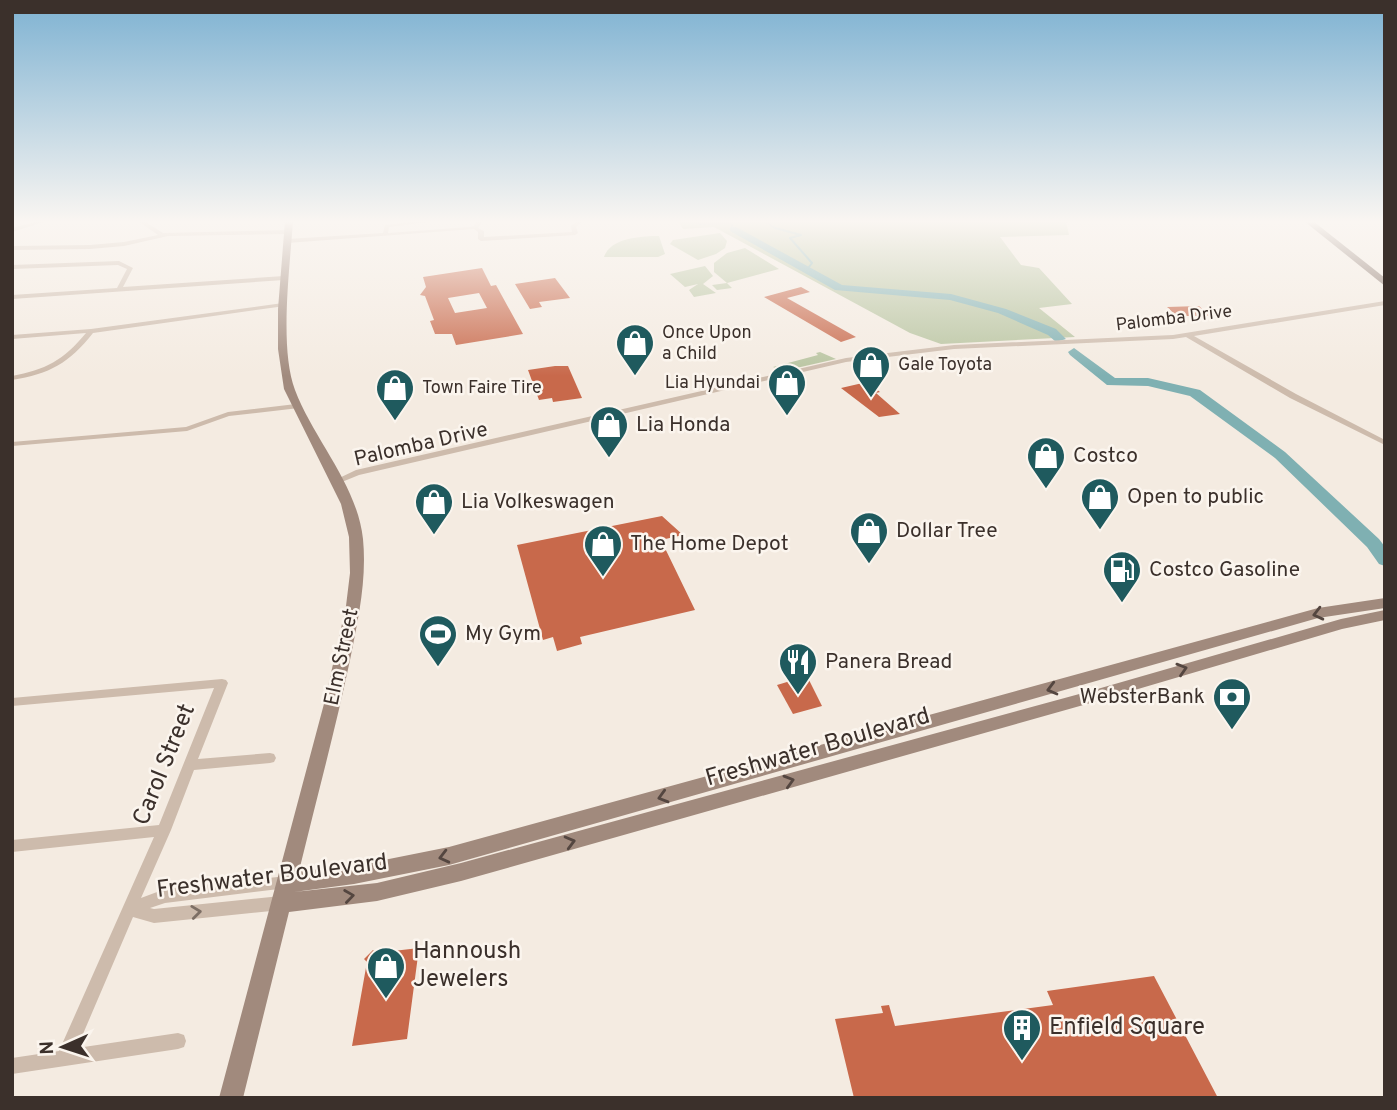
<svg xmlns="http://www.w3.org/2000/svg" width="1397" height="1110" font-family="Overpass,sans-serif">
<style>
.green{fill:#b8c4a0}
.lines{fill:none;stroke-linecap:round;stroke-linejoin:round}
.stream{stroke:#7fb0b2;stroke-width:2}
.river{fill:#7fb0b2;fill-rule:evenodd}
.building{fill:#c8694b;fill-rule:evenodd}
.street{fill:#cdbbac;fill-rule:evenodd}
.secondary{fill:#a18a7d;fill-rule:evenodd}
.primary{fill:#7d675c;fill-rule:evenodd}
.oneway{stroke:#544640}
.oneway2{stroke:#7d6f65}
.labels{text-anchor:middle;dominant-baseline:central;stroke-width:5;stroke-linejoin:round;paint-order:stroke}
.far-street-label{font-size:18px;fill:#3b302b;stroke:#fbf5ee}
.far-poi-label{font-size:18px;fill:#3b302b;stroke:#fbf5ee;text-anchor:start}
.poi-label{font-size:21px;fill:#3b302b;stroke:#fbf5ee;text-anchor:start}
.street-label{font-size:21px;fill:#3b302b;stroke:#fbf5ee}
.near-street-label{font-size:24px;fill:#3b302b;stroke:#fbf5ee}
.near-poi-label{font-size:24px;fill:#3b302b;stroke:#fbf5ee;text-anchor:start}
</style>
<rect width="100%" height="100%" fill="#f4ebe1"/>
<g class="green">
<path d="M678,221H1066L1069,235L1000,237L1021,265L1039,268L1072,304L1039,308L1075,337L941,344L910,333L714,227L683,229Z"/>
<path d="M720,233L727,241L725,248L716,254L698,260L670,244L673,240Z"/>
<path d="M652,236H659L665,254L658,257H604C610,239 636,237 652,236Z"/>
<path d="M745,248L779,269L727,283L732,288L717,290L712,285L727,283L714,272V263L727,253Z"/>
<path d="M705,266L713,276L703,284L716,293L694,297L689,290L698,284L685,287L670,274Z"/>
<path d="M820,352L836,359L783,371L773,367L818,355L816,353Z"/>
</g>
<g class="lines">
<g class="stream">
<path d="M693,221L699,224L731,223L733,229"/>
<path d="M764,221L775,228L801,235L790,238L812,263L806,271"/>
</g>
<g class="river">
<path d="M730,227H736L842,285L951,294L1006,309L1056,329L1066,339L1056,342L1048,335L998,313L950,300L835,290L730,231Z"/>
<path d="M1074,348L1115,378H1148L1200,390L1285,452L1379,539L1385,547V566L1379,564L1367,547L1275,458L1190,396L1148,386L1107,385L1070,355L1068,352Z"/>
</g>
</g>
<g class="building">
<path d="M482,268L491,286L496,285L523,334L456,345L452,334H435L430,321L434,320L425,296L420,295L426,287L423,277ZM479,293L487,308L455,313L448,298Z"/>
<path d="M555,278L570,298L539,302L542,307L530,309L515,284Z"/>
<path d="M801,287L810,292L787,298L856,337L841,342L764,297Z"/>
<path d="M1199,306L1210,316H1177L1167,307Z"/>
<path d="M555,366H568L582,398L553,402L552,398L539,400L528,370Z"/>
<path d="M867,382L880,392L876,393L900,414L879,417L841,388Z"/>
<path d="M662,516L683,535L661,540L695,610L580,637L582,644L557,651L553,637L543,640L517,545Z"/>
<path d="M807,676L822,706L793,714L777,685Z"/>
<path d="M419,948L407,1039L352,1046L367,962L364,959L373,950L376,953Z"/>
<path d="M1154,976L1218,1098H854L835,1019L883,1013L881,1006L889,1005L895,1026L1053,1005L1047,991Z"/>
</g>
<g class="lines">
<g class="street">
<path d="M39,221H47L12,232V228Z"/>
<path d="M138,221H144L163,233L288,230L291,232L288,234L168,236L124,246L90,249L12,250V246L90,245L124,242L158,235Z"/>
<path d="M420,221H437L389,227L388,233L469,227L474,226L477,221H483L478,228L484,231V237L572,232L571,226L577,221H583L576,227L578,233L575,235L481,241L478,239V232L474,229L287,243L284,241L287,239L383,233L385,225Z"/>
<path d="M119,261L133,268L123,287L284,276L287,278L284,280L12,299V295L117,288L127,269L118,265L12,269V265Z"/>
<path d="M1385,301V305L1194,336L1296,394L1385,440V445L1290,398L1186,337L1173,339L954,349L846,362L359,475L337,484L333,481L356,470L846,358L954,345L1173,335Z"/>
<path d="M283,303L285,304V306L93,333C69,363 50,374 12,380V376C45,370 64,360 86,333L12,339V335L91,329Z"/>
<path d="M296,404H299V408L229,416L187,431L12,446V442L186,427L228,412Z"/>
<path d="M222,679L226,680L228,683L198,759L270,753L274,754L276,758L274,762L270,763L194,770L171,830L141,898L165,889L287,876L292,877L294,882L292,887L287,888L165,903L150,908L154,909L281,896L286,898L288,903L286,908L281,910L154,923L133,917L77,1048L178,1033L184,1035L186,1041L184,1047L178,1049L12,1074V1058L59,1051L154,837L12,852V840L159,825L214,688L12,706V698Z"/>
</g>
<path class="secondary" d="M285,221H293C290,266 279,348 295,390C314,440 357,484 363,539C367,580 358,620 350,660C335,731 316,801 299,871L354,866L449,847L1318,608L1385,598V608L1318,618L449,865L354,884L294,892L377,883L461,863L1094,690L1341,619L1385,610V620L1342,629L1094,702L461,881L377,901L289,912L243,1098H219L325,700L346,606L350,573L349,537L341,504L284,389L278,349V309Z"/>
<path class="primary" d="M1304,221H1313L1385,278V286Z"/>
</g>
<defs><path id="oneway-chevron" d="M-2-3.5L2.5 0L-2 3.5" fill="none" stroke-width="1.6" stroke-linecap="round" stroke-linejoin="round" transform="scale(1.75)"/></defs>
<g class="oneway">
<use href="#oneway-chevron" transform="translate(1318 614) rotate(166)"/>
<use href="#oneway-chevron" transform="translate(1182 669) rotate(-17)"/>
<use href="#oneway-chevron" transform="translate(1052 689) rotate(165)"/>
<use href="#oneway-chevron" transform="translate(789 781) rotate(-16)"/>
<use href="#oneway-chevron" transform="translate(663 797) rotate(164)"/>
<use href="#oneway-chevron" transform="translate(570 842) rotate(-15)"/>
<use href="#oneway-chevron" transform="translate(444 857) rotate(166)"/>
<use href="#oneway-chevron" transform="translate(349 896) rotate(-8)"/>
</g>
<use class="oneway2" href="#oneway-chevron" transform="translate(196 912) rotate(-7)"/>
<linearGradient id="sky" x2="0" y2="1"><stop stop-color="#7eb2d2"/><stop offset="0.59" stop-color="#faf6f2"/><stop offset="1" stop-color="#faf6f2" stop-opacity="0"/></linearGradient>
<rect width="1397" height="376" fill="url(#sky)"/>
<defs>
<symbol id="shop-pin" viewBox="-11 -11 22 30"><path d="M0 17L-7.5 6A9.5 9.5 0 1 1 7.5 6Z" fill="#1f5a5e" stroke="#fbf5ee"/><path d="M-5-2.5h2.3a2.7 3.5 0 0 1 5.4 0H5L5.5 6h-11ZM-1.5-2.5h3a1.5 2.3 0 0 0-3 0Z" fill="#fff"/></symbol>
<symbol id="fuel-pin" viewBox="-11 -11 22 30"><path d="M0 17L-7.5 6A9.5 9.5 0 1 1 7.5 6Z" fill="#1f5a5e" stroke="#fbf5ee"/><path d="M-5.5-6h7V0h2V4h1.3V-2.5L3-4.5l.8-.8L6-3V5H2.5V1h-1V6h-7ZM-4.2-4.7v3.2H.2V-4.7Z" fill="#fff"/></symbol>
<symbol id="stadium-pin" viewBox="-11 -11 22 30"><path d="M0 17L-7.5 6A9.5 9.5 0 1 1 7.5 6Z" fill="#1f5a5e" stroke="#fbf5ee"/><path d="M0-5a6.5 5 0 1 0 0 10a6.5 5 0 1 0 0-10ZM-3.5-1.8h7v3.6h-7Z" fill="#fff"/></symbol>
<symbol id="restaurant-pin" viewBox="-11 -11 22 30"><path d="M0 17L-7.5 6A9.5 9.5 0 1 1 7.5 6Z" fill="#1f5a5e" stroke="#fbf5ee"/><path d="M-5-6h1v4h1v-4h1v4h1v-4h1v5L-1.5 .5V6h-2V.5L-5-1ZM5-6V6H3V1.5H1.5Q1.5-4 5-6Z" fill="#fff"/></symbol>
<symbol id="bank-pin" viewBox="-11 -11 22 30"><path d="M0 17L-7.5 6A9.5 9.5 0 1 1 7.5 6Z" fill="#1f5a5e" stroke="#fbf5ee"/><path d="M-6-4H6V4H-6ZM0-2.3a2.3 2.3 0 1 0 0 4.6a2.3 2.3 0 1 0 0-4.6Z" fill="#fff"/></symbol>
<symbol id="building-pin" viewBox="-11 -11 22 30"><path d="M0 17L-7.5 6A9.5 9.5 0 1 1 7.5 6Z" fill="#1f5a5e" stroke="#fbf5ee"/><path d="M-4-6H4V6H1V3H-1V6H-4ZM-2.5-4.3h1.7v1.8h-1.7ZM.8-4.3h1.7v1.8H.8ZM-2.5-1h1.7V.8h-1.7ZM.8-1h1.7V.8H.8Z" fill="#fff"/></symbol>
</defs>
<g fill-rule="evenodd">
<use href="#shop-pin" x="613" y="321" width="44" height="60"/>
<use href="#shop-pin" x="849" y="343" width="44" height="60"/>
<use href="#shop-pin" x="765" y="361" width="44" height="60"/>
<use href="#shop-pin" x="373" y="366" width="44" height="60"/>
<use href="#shop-pin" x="587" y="403" width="44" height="60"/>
<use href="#shop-pin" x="1024" y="434" width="44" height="60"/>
<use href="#shop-pin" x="1078" y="475" width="44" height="60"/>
<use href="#shop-pin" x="412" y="480" width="44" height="60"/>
<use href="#shop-pin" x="847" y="509" width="44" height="60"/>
<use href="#shop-pin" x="581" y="522" width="44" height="60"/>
<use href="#fuel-pin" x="1100" y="548" width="44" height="60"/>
<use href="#stadium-pin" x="416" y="612" width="44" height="60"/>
<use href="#restaurant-pin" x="776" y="640" width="44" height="60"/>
<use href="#bank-pin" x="1210" y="675" width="44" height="60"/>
<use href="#shop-pin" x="364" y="944" width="44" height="60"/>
<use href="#building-pin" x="1000" y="1006" width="44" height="60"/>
</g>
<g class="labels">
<g class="far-street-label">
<text transform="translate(1174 319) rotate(-7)">Palomba Drive</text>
</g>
<g class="far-poi-label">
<text x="662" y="333">Once Upon<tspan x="662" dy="21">a Child</tspan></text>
<text x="898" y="365">Gale Toyota</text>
<text x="760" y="383" text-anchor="end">Lia Hyundai</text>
<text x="422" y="388">Town Faire Tire</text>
</g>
<g class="poi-label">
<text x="636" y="425">Lia Honda</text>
<text x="1073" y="456">Costco</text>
<text x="1127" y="497">Open to public</text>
<text x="461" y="502">Lia Volkeswagen</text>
<text x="896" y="531">Dollar Tree</text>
<text x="630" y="544">The Home Depot</text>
<text x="1149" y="570">Costco Gasoline</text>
<text x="465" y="634">My Gym</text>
<text x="825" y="662">Panera Bread</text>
<text x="1205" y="697" text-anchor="end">WebsterBank</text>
</g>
<g class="street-label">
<text transform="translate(421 445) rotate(-13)">Palomba Drive</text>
<text transform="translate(342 657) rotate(-78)">Elm Street</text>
</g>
<g class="near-street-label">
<text transform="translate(818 748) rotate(-16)">Freshwater Boulevard</text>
<text transform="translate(165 765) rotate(-68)">Carol Street</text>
<text transform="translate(272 877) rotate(-7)">Freshwater Boulevard</text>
</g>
<g class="near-poi-label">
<text x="413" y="952">Hannoush<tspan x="413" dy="28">Jewelers</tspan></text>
<text x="1049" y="1028">Enfield Square</text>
</g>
</g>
<rect width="1397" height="1110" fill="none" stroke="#3b302b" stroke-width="28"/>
<g transform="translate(63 1047) rotate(267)" stroke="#fbf5ee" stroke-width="5" paint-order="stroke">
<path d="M0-5L12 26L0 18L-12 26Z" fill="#3b302b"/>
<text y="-10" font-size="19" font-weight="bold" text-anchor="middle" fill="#3b302b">N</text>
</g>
</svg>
